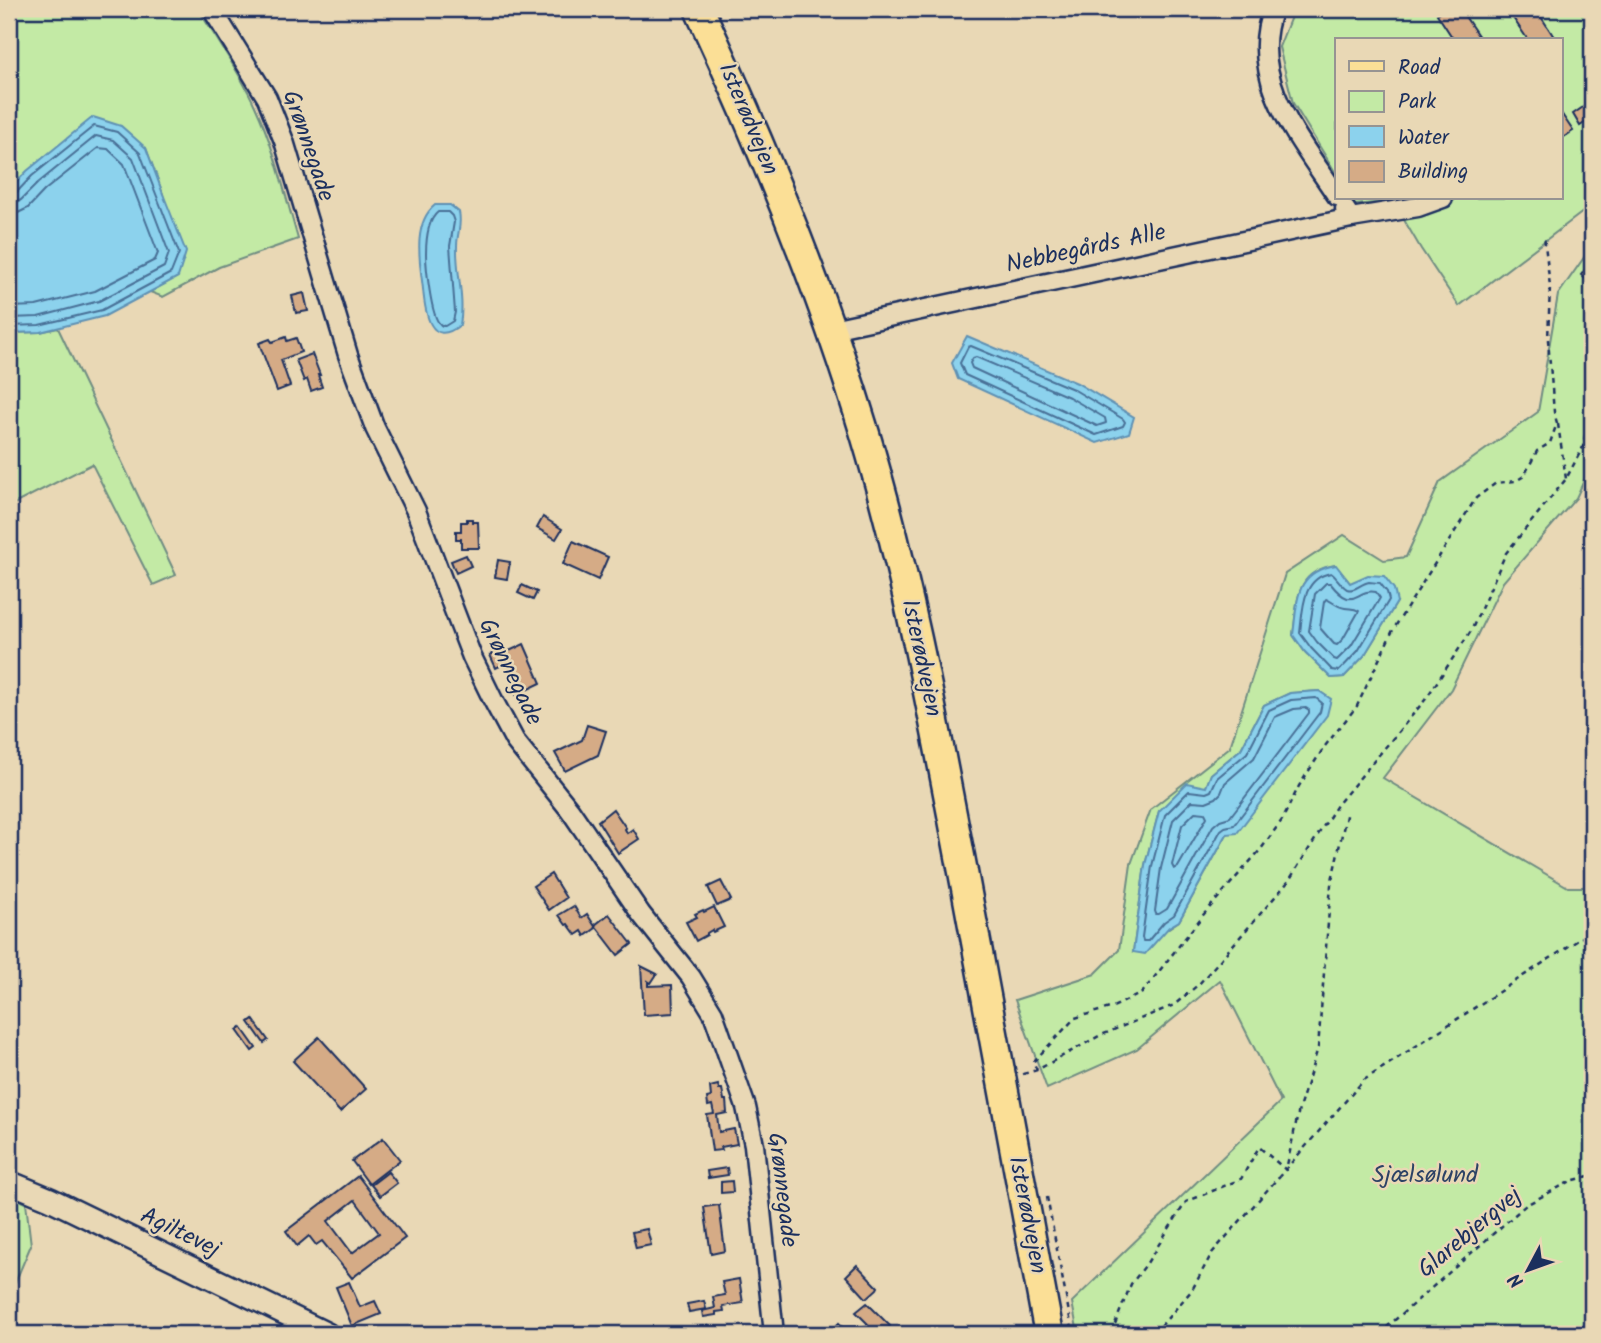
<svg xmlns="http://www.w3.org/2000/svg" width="1601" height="1343" font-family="Kalam,sans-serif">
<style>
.green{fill:#c3eaa5;stroke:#6f8c82;stroke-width:2;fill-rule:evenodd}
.water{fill:#8cd2ed;stroke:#5f91b4;stroke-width:2}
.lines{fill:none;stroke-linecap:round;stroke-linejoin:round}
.shore{stroke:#487097;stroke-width:2}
.building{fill:#d5ab86;stroke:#1b2f5e;stroke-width:2;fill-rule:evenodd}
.minor-casing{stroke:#1b2f5e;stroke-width:23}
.tertiary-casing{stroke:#1b2f5e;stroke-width:26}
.primary-casing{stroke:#1b2f5e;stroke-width:33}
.path{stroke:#1b2f5e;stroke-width:2.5;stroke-dasharray:5 5;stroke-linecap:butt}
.minor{stroke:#e9d8b5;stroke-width:18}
.tertiary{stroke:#e9d8b5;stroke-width:21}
.primary{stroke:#fbdf96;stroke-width:28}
.labels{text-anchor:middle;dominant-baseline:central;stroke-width:5;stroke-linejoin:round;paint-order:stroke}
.street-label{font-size:24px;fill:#1b2f5e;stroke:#e9d8b5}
.park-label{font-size:24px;fill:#2c4265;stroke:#e9d8b5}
</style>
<rect width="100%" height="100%" fill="#e9d8b5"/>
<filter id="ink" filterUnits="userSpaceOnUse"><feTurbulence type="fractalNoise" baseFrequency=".0143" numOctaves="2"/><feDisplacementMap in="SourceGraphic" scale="14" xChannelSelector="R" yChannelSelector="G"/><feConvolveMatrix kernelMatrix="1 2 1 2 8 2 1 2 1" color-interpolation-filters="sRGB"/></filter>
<g filter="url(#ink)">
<g class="green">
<path d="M9,9H198C217,40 240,72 255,106C275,149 285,195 298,239L219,267L163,297L150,292L177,277L163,194L146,148L9,190Z"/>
<path d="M1294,9H1592V205L1459,306L1421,249L1393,201L1355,205L1350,198H1561V40H1337V175L1293,103L1279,47Z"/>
<path d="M1592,246V463L1576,498L1503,582L1451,689L1383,778L1568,887H1592V1334H1078L1072,1302L1281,1101L1220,980L1137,1049L1047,1089L1015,1000L1095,974L1119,950L1131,864L1151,809L1230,747L1285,574L1344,535L1384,560L1406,557L1440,482L1538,412L1558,295ZM1335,565L1350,583L1397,602L1364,656L1344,677L1331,678L1305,652L1293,635C1298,601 1294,572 1335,565ZM1319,691L1330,699L1227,834L1179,921L1133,952L1145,865L1159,811L1206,787L1211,774L1241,749L1264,705L1290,693Z"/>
<path d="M58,328L176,575L153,585L92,464L10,506L9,502V333L40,332Z"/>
<path d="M9,1195L26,1203L31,1245L9,1297Z"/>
</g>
<g class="water">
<path d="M93,117L121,126L146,148L163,194L186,252L178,277L105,316L40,332L9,333V190L27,171Z"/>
<path d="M435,205H450L459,212C462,226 457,233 457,246C456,272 465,298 460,325C430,349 425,312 423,289C420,263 412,224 435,205Z"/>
<path d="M967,336L1077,383L1134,417L1129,433L1097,443L958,379L952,363Z"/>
<path d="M1336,565L1350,583L1368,575L1384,576L1394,589L1397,602L1364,656L1344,677L1331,678L1305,652L1293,635C1298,600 1294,572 1336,565Z"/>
<path d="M1319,691L1331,699L1327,715L1237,833L1227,834L1179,921L1169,927L1145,954L1133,952L1145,865L1159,811L1187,783L1206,787L1211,774L1241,749L1264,705L1290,693Z"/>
</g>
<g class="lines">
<g class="shore">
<path d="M9,194L16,193L32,176L94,126L117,132L140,153L179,253L171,273L102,310L39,325L9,326"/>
<path d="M9,203H15L21,200L38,183L96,136L113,140L133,158L169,253L164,267L99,301L38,317L9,318"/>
<path d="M438,212H448L452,216L454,222L450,246L455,312L453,321L445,326C443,326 441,326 440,324C431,317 426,266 426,254C426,241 428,220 438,212Z"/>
<path d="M9,214L18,213L28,208L45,190L98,148L108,149L124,164L158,253L155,260L95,291L36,306L9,307"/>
<path d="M971,346L1073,389L1123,419L1125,422L1123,426L1096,435L965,375L960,363L968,347Z"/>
<path d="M976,357L1069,397L1105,418L1106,423L1097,426L972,368L970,363L973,358Z"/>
<path d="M1331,573C1336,576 1341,586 1347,589C1355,592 1361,583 1369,582C1370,582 1378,583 1380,583L1387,592L1389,600L1358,651L1339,671L1332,670L1311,648L1300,633C1303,609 1302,578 1331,573Z"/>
<path d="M1326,583H1330C1355,614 1354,588 1376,592L1380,598L1351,646L1337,660L1334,659L1317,642L1309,631L1315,594Z"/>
<path d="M1326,599C1332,601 1337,607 1345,608C1351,609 1354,608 1359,611L1343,639L1337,645L1334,644L1320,628L1324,602Z"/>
<path d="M1316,698L1322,703L1320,712L1234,825L1225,827L1221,830L1174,915L1164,922L1148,941H1143L1142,937L1152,866L1165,815L1189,791L1206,793L1211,791L1217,778L1247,753L1269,710L1291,700Z"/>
<path d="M1306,708L1309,710V713L1230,817L1220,820L1213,826L1167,909L1159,914H1156L1155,911L1161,868L1173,820L1192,801L1206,802L1216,798L1221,793L1225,783L1254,758L1275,717L1294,709Z"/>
<path d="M1195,812L1205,813L1207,817L1178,867L1174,869L1172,865L1182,825Z"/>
</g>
</g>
<g class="building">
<path d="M1445,9H1460L1481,40H1454L1437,14Z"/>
<path d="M1507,9H1536L1556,40H1528Z"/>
<path d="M1592,101V118L1580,126L1573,114Z"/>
<path d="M1561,113L1573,131L1561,139Z"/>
<path d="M1592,261V280L1590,283L1581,275Z"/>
<path d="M304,293L308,311L296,313L292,296Z"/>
<path d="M286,337L287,341L296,338L301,352L281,360L290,386L277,391L259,343L270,339L272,342Z"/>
<path d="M312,354L320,375H318L322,387L311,391L307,379L304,381L296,360Z"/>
<path d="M543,517L562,529L556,539L537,528Z"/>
<path d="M467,519H472V522H478L479,548H461V539H456V531H461V522H467Z"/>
<path d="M573,541L608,557L598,580L563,564Z"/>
<path d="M466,555L471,566L456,573L451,561Z"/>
<path d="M498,560L510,562L507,579L495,577Z"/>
<path d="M522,585L537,592L533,600L518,593Z"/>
<path d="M524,644L541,683L516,695L511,684L520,680L507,652Z"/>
<path d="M498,651L504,664L496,668L490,655Z"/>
<path d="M587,725L606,731L598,755L565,771L555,753L582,740Z"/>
<path d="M613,809L626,828L625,829L627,833L633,829L639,839L618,853L598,821Z"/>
<path d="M551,874L566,898L549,910L533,886Z"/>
<path d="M721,881L731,900L717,906L708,887Z"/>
<path d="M574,906L581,918L587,914L596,928L585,936L582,931L576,935L568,924L566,925L559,915Z"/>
<path d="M714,907L724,927L713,932L712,930L707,933V935L696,941L686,922L697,917L695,914L703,910L704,912Z"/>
<path d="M609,914L632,944L618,955L595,925Z"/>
<path d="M641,966L657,974L651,983L648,981V986L672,985L673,1013L644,1015Z"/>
<path d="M253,1019L268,1040L264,1043L249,1022Z"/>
<path d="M241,1027L256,1048L252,1051L237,1030Z"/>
<path d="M319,1037L366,1089L340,1112L293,1061Z"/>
<path d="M718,1085L719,1089H722L724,1100H726L727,1113L717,1115L719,1132L734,1129L737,1144L721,1147L722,1150L712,1151L707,1115L714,1114L712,1105L708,1106L707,1098L711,1097L710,1087Z"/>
<path d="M383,1138L400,1160L369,1184L352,1161Z"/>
<path d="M727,1168L728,1175L708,1178L707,1171Z"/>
<path d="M388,1172L397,1183L380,1196L371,1185Z"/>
<path d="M358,1176L405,1238L352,1278L322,1241L316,1245L309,1236L297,1246L286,1231ZM355,1200L379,1233L352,1253L328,1221Z"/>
<path d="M732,1181L733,1192L721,1193V1182Z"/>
<path d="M719,1205L725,1251L711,1254L704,1207Z"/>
<path d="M647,1229L651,1245L636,1248L632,1232Z"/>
<path d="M857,1265L878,1287L877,1289L867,1298H866L846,1276Z"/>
<path d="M739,1279L743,1303L723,1306L724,1311L716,1312V1315L703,1317L702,1311L715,1308L713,1297L725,1295L722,1282Z"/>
<path d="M349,1282L360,1307L375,1301L381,1314L352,1326L336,1287Z"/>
<path d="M704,1301L706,1309L689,1312L687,1304Z"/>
<path d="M867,1303L890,1326L882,1334H857L868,1324L856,1312Z"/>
<path d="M839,1323L850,1334H831L829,1333Z"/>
<path d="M708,1326L710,1334H688L687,1330Z"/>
</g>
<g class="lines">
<defs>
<g id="minor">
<path d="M212,9L267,98L284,141L348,355L375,428L416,511L472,657L493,700L515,741L570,810L641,914L691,977L713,1013L746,1107L754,1145L774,1334"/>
<path d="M1273,9C1246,78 1301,141 1337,196"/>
<path d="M1345,209L1351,218L1418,207L1443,198"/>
<path d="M832,329L1351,218"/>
</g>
<path id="tertiary" d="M9,1182L50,1199L327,1334"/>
<path id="primary" d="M699,9C763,147 821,288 865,434C908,577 935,725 963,872C992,1026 1021,1180 1049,1334"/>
</defs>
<use href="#minor" class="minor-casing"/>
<use href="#tertiary" class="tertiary-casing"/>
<use href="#primary" class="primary-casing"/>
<g class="path">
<path d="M1558,424L1566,479"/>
<path d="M1037,1070L1033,1062L1075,1018L1113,1007L1142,993L1204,914L1261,849L1282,820L1299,786L1325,746L1357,706L1393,630L1476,498L1496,483L1516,481L1524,476L1537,451L1550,443L1557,423L1554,412L1548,340L1550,286L1544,236"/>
<path d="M1023,1074L1037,1070L1099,1036L1174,1005L1199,984L1288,882L1337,805L1425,700L1471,631L1506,553L1566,479L1583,447L1592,398"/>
<path d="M1047,1197L1073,1334"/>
<path d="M1113,1334L1115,1324L1131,1284L1145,1266L1186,1202L1241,1179L1259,1147L1286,1170L1299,1109L1318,1048L1331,885L1347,811"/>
<path d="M1154,1334L1192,1290L1212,1253L1364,1080L1592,931"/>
<path d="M1379,1334L1526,1205L1571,1181L1592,1175"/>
</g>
<use href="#minor" class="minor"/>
<use href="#tertiary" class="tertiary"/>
<use href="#primary" class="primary"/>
</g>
</g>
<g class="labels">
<g class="street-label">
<text transform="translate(748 119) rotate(67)">Isterødvejen</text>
<text transform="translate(308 146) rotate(71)">Grønnegade</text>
<text transform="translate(1086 249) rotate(-12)">Nebbegårds Alle</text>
<text transform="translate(921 658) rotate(78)">Isterødvejen</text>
<text transform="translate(510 672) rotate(64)">Grønnegade</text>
<text transform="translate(782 1190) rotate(83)">Grønnegade</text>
<text transform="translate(1027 1215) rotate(79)">Isterødvejen</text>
<text transform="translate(180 1233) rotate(26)">Agiltevej</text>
<text transform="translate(1470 1233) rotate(-40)">Glarebjergvej</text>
</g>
<g class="park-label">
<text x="1425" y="1175">Sjælsølund</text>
</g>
</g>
<rect width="1601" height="1343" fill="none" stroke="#e9d8b5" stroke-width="35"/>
<rect x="18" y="18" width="1566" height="1308" fill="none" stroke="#1b2f5e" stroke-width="2.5" filter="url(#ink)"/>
<rect x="1335" y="38" width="228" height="161" fill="#e9d8b5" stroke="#979492" stroke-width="2"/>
<rect x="1349" y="61" width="35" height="10" fill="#fbdf96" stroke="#979492" stroke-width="2"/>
<text x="1398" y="74" font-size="21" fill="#1b2f5e">Road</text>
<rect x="1349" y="91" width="35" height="21" fill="#c3eaa5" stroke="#979492" stroke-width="2"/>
<text x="1398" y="108" font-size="21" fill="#1b2f5e">Park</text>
<rect x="1349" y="126" width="35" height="21" fill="#8cd2ed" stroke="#979492" stroke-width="2"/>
<text x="1398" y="144" font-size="21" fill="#1b2f5e">Water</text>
<rect x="1349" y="161" width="35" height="21" fill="#d5ab86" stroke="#979492" stroke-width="2"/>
<text x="1398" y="178" font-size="21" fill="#1b2f5e">Building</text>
<g transform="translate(1528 1270) rotate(229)" stroke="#e9d8b5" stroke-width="5" paint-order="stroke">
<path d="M0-5L12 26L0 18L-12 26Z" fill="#1b2f5e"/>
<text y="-10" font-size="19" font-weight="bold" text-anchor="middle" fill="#1b2f5e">N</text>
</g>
</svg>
